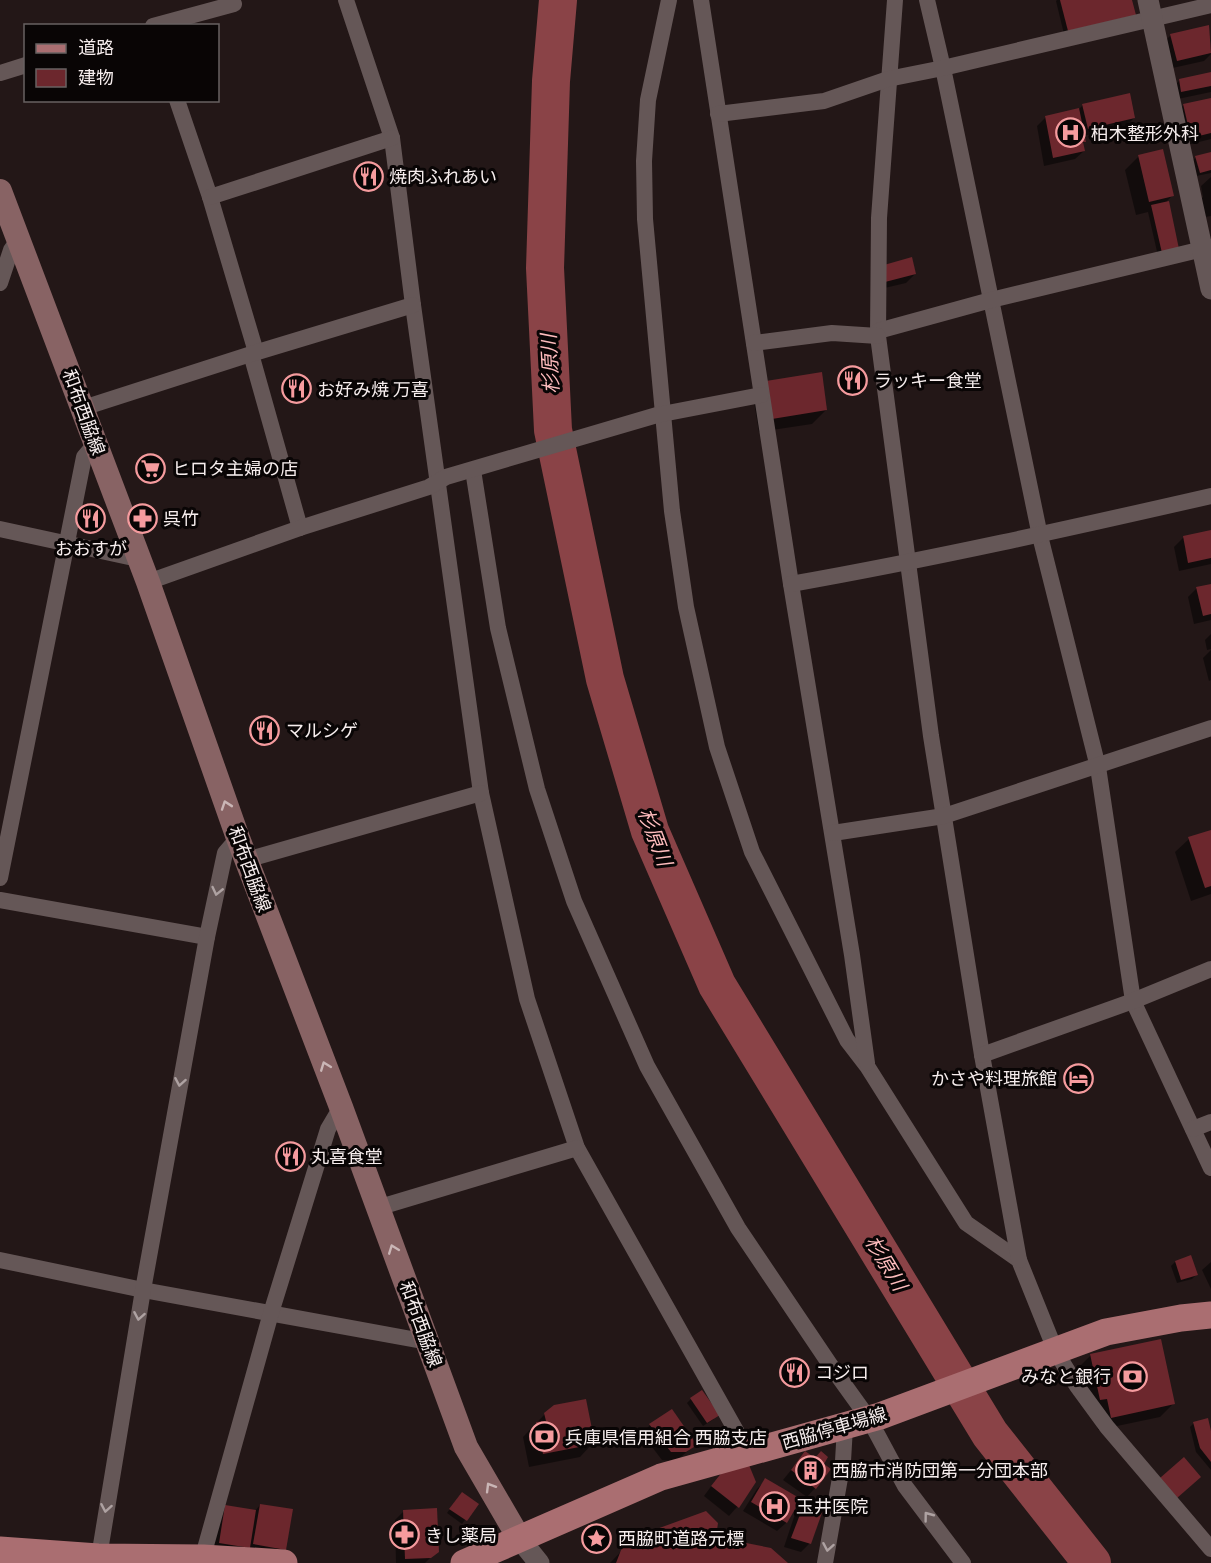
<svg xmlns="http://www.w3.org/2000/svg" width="1211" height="1563" font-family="'PT Sans Narrow','Noto Sans JP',sans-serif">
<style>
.shadow{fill:#0007}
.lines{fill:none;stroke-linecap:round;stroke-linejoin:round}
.river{stroke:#8a4347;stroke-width:38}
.building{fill:#6c272d}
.minor{stroke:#655757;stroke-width:16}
.tertiary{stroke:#655757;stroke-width:21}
.secondary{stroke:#886364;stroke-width:24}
.primary{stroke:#aa6e71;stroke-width:27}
.oneway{stroke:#cab6b6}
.oneway2{stroke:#aea2a2}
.labels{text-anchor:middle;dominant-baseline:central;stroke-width:6;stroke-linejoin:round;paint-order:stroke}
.poi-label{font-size:18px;fill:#f6eded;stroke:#090505;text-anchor:start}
.street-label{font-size:18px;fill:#f6eded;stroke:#090505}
.water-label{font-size:20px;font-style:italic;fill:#febcbd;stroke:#090505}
</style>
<rect width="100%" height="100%" fill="#231717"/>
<g class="shadow">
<path d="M1057,0H1131L1064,34L1056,1Z"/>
<path d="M1208,27L1211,54L1204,61L1168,69L1162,44L1171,35Z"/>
<path d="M1211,74V92L1173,100L1170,90L1179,81Z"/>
<path d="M1211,100V139L1183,146L1175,114L1184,105Z"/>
<path d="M1083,105L1134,118L1125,127L1083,136L1085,141L1082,144L1084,151L1075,159L1044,166L1037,126L1046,117L1078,110Z"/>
<path d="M1211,154V173L1196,176L1192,161L1196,157Z"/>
<path d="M1139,156L1172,196L1167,201L1178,249L1158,256L1148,212L1136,215L1125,170Z"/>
<path d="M1211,177V216L1199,218L1196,204L1203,197L1201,186Z"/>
<path d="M915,274L906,283L876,290V275Z"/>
<path d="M753,396L826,410L812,424L759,432Z"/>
<path d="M1211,532V564L1179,571L1174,547L1183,538Z"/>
<path d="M1211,585V620L1194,624L1188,597L1197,588Z"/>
<path d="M1211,634V649L1207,650L1205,640Z"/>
<path d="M1211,650V680L1209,681L1203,658Z"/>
<path d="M1211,832V894L1191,901L1175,852L1189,839Z"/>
<path d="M1175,1262L1196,1275L1192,1279L1177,1283L1171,1266Z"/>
<path d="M1211,1262V1289L1202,1270Z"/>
<path d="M1091,1355L1173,1404L1160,1417L1098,1430L1094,1411L1087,1413L1077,1369Z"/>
<path d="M691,1399L714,1419L703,1426L687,1403Z"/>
<path d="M545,1414L593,1443L580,1457L529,1467L523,1437Z"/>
<path d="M1194,1423L1211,1437V1470L1196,1452L1190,1427Z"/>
<path d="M650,1425L695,1445L676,1461L662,1460L642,1434Z"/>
<path d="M805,1453L822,1464L815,1488L807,1497L783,1480Z"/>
<path d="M766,1480L799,1500L786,1523L777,1531L743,1511L757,1489Z"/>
<path d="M715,1481L754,1482L737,1507L729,1516L704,1496Z"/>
<path d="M458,1498L477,1504L462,1524L447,1513Z"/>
<path d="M260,1505L285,1549L276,1558L211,1552L217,1515L226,1506L255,1511Z"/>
<path d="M804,1505L821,1511L809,1544L801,1552L784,1547L795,1514Z"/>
<path d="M404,1511L437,1551L425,1563H396L395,1520Z"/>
<path d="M633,1539L786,1563H610Z"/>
</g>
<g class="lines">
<path class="river" d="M558,0L551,81L545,268L553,430L605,679L650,831L717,985L990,1434L1092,1563"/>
</g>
<g class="building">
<path d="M1060,0H1132L1136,15L1068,31Z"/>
<path d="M1209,25L1211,53L1177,61L1170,34Z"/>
<path d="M1211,72V86L1181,92L1179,79Z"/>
<path d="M1130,93L1135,118L1088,129L1082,104Z"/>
<path d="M1211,98V133L1191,138L1183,104Z"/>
<path d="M1079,108L1086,142H1083L1085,151L1053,158L1045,116Z"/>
<path d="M1163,149L1174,196L1149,202L1138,155Z"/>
<path d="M1211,152V170L1200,173L1195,156Z"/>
<path d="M1169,201L1179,249L1162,253L1151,205Z"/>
<path d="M912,257L916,274L885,282L884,265Z"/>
<path d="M822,372L827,410L772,419L766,381Z"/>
<path d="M1211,530V558L1188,563L1183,536Z"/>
<path d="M1211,584V614L1203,616L1196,587Z"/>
<path d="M1211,830V886L1205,888L1188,837Z"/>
<path d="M1191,1255L1198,1275L1181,1280L1175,1261Z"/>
<path d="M1161,1339L1175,1404L1111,1418L1107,1399L1100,1400L1090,1354Z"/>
<path d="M702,1390L720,1415L707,1423L690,1398Z"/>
<path d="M586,1399L595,1444L543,1454L536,1422L546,1421L544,1413L554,1405Z"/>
<path d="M672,1409L697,1445L686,1452H671L649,1424Z"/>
<path d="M1208,1418L1211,1431V1462L1200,1448L1193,1422Z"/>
<path d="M805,1451L815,1458L821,1451L828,1457L824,1464L831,1469L816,1489L791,1470Z"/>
<path d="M1184,1457L1201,1477L1177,1498L1160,1478Z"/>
<path d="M749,1465L756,1482L739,1508L711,1486L723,1471Z"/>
<path d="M765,1478L801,1499L787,1523L751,1502Z"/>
<path d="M462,1492L479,1504L467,1521L449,1509Z"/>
<path d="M260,1504L293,1509L286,1550L253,1544Z"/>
<path d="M804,1504L823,1510L811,1544L791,1538Z"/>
<path d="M225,1505L256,1510L250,1548L219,1543Z"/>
<path d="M437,1508L439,1552L431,1558L405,1559L403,1510Z"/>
<path d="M706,1511L718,1523L716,1537L771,1548L788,1563H616L621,1550L632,1538Z"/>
</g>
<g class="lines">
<g class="minor">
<path d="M346,0L392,138L413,305L481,793L527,999L577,1148L748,1452"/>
<path d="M669,0L648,100L644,161L645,219L672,511L686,607L717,747L752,852L847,1040L867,1066L966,1223L1019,1260L1056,1352L1077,1386L1107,1427L1211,1549"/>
<path d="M701,0L791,584L852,955L867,1063"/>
<path d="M895,0L879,218L878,336L931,736L982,1055L1019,1260"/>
<path d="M927,0L943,68L1040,536L1098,767L1133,1001L1211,1168"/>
<path d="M153,26L234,4"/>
<path d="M0,73L26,65"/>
<path d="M177,100L210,197L256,352"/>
<path d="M718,114L824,101L888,79L943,68L1211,5"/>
<path d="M210,197L392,138"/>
<path d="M0,283L11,250L19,239"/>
<path d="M878,331L991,300L1211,247"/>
<path d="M754,343L832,333L878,336"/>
<path d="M251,354L300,528"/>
<path d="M83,408L251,354L413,305"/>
<path d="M473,470L498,628L537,789L574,901L647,1066L738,1228L833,1369L869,1419L905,1486L963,1563"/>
<path d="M0,529L138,559"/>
<path d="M148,582L300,528L429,487L446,477L657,415L761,395"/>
<path d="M791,584C932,559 1071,528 1211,496"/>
<path d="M833,833L944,816L1211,728"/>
<path d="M246,860L481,793"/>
<path d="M0,878L84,457L96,443"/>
<path d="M0,900L207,937"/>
<path d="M982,1055L1133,1001L1211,969"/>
<path d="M1193,1129L1211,1122"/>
<path d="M377,1208L577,1148"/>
<path d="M0,1260L143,1290L428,1342"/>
<path d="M98,1563L143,1290L207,937L225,853L238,838"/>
<path d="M201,1563L271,1313L328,1129L341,1107"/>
<path d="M825,1563L843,1461L845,1427"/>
</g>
<g class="tertiary">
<path d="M1148,0L1211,289"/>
<path d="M519,1538L539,1563"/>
</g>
<path class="secondary" d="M0,191L148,582L238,838L341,1107L466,1447L519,1538"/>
<g class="primary">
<path d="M0,1550L98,1557L203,1558L284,1563"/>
<path d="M464,1563L661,1477L880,1416L1106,1332L1181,1318L1211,1315"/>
</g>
</g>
<defs><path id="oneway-chevron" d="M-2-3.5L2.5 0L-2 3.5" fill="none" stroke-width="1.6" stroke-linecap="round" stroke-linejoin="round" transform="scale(1.5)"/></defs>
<g class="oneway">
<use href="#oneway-chevron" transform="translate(226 805) rotate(-109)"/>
<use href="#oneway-chevron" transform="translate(325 1066) rotate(-111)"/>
<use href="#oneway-chevron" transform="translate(393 1249) rotate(-111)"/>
<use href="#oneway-chevron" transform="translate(490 1487) rotate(-121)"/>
</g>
<g class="oneway2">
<use href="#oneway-chevron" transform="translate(217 891) rotate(103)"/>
<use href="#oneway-chevron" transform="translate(180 1082) rotate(100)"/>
<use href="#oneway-chevron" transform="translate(139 1316) rotate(100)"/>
<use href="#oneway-chevron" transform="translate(106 1508) rotate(100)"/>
<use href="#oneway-chevron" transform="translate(928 1516) rotate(-127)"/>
<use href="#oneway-chevron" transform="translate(828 1547) rotate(100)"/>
</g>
<defs>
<symbol id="hospital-ring" viewBox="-11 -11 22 22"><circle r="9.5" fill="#090505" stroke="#f59b9e" stroke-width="1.5"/><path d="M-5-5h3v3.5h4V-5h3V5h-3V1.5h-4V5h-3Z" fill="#f59b9e"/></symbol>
<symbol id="restaurant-ring" viewBox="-11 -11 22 22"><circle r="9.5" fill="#090505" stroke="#f59b9e" stroke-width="1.5"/><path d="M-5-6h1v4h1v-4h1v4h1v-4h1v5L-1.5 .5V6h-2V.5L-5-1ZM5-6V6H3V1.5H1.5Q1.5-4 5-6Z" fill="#f59b9e"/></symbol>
<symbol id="supermarket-ring" viewBox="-11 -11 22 22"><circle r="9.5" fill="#090505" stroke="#f59b9e" stroke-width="1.5"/><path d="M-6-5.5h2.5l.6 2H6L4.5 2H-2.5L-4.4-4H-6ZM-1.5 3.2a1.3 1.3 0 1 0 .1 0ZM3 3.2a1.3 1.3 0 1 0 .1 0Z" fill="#f59b9e"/></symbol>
<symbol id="pharmacy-ring" viewBox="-11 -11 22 22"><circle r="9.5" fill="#090505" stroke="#f59b9e" stroke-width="1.5"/><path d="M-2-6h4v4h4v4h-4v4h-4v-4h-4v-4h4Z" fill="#f59b9e"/></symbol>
<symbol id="hotel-ring" viewBox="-11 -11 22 22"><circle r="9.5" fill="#090505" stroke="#f59b9e" stroke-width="1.5"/><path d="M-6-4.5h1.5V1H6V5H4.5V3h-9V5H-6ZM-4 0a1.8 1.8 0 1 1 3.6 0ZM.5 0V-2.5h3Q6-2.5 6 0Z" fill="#f59b9e"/></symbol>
<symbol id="bank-ring" viewBox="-11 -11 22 22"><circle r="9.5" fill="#090505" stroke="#f59b9e" stroke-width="1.5"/><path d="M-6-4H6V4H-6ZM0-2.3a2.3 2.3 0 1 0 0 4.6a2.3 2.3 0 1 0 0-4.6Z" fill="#f59b9e"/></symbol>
<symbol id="building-ring" viewBox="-11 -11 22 22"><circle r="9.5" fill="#090505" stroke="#f59b9e" stroke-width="1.5"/><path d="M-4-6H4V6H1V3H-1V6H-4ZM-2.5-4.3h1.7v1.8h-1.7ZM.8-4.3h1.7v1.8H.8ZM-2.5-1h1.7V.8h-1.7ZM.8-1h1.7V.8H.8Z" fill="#f59b9e"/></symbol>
<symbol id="sight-ring" viewBox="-11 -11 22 22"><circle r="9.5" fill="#090505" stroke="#f59b9e" stroke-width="1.5"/><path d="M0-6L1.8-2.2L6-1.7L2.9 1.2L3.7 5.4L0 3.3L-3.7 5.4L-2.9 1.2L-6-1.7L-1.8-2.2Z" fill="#f59b9e"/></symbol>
</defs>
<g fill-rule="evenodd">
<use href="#hospital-ring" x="1054" y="116" width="33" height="33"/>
<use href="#restaurant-ring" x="352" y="160" width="33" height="33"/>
<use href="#restaurant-ring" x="836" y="364" width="33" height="33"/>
<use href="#restaurant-ring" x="280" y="372" width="33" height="33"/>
<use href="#supermarket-ring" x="134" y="452" width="33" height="33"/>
<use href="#pharmacy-ring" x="126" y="502" width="33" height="33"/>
<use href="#restaurant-ring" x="74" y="502" width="33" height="33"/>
<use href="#restaurant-ring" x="248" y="714" width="33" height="33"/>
<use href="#hotel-ring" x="1062" y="1062" width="33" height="33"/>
<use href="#restaurant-ring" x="274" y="1140" width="33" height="33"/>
<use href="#restaurant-ring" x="778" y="1356" width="33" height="33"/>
<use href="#bank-ring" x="1116" y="1360" width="33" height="33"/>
<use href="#bank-ring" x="528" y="1420" width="33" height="33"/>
<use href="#building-ring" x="794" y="1454" width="33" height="33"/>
<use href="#hospital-ring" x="758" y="1490" width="33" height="33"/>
<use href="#pharmacy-ring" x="388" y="1518" width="33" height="33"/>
<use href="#sight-ring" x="580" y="1522" width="33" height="33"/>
</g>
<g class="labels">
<g class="poi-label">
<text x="1091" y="133">柏木整形外科</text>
<text x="389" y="176">焼肉ふれあい</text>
<text x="874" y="380">ラッキー食堂</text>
<text x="317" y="389">お好み焼 万喜</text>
<text x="172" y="468">ヒロタ主婦の店</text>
<text x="163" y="518">呉竹</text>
<text x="91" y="548" text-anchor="middle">おおすが</text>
<text x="286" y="730">マルシゲ</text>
<text x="1057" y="1078" text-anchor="end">かさや料理旅館</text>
<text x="311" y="1156">丸喜食堂</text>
<text x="815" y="1372">コジロ</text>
<text x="1111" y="1376" text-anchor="end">みなと銀行</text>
<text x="565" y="1437">兵庫県信用組合 西脇支店</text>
<text x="832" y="1470">西脇市消防団第一分団本部</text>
<text x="796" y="1506">玉井医院</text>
<text x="425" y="1535">きし薬局</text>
<text x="618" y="1538">西脇町道路元標</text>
</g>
<g class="street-label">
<text transform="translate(84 412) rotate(70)">和布西脇線</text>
<text transform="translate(250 869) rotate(70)">和布西脇線</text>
<text transform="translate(421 1324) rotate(70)">和布西脇線</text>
<text transform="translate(834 1428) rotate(-16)">西脇停車場線</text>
</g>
<g class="water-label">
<text transform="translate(550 364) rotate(-93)">杉原川</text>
<text transform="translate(655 837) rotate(69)">杉原川</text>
<text transform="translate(886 1263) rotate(59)">杉原川</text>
</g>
</g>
<rect x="24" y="24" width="195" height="78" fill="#090505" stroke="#686262" stroke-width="1.5"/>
<rect x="36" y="44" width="30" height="9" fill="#aa6e71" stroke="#686262" stroke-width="1.5"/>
<text x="78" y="54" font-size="18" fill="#f6eded">道路</text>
<rect x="36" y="69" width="30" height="18" fill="#6c272d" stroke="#686262" stroke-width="1.5"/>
<text x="78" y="84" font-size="18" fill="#f6eded">建物</text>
</svg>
